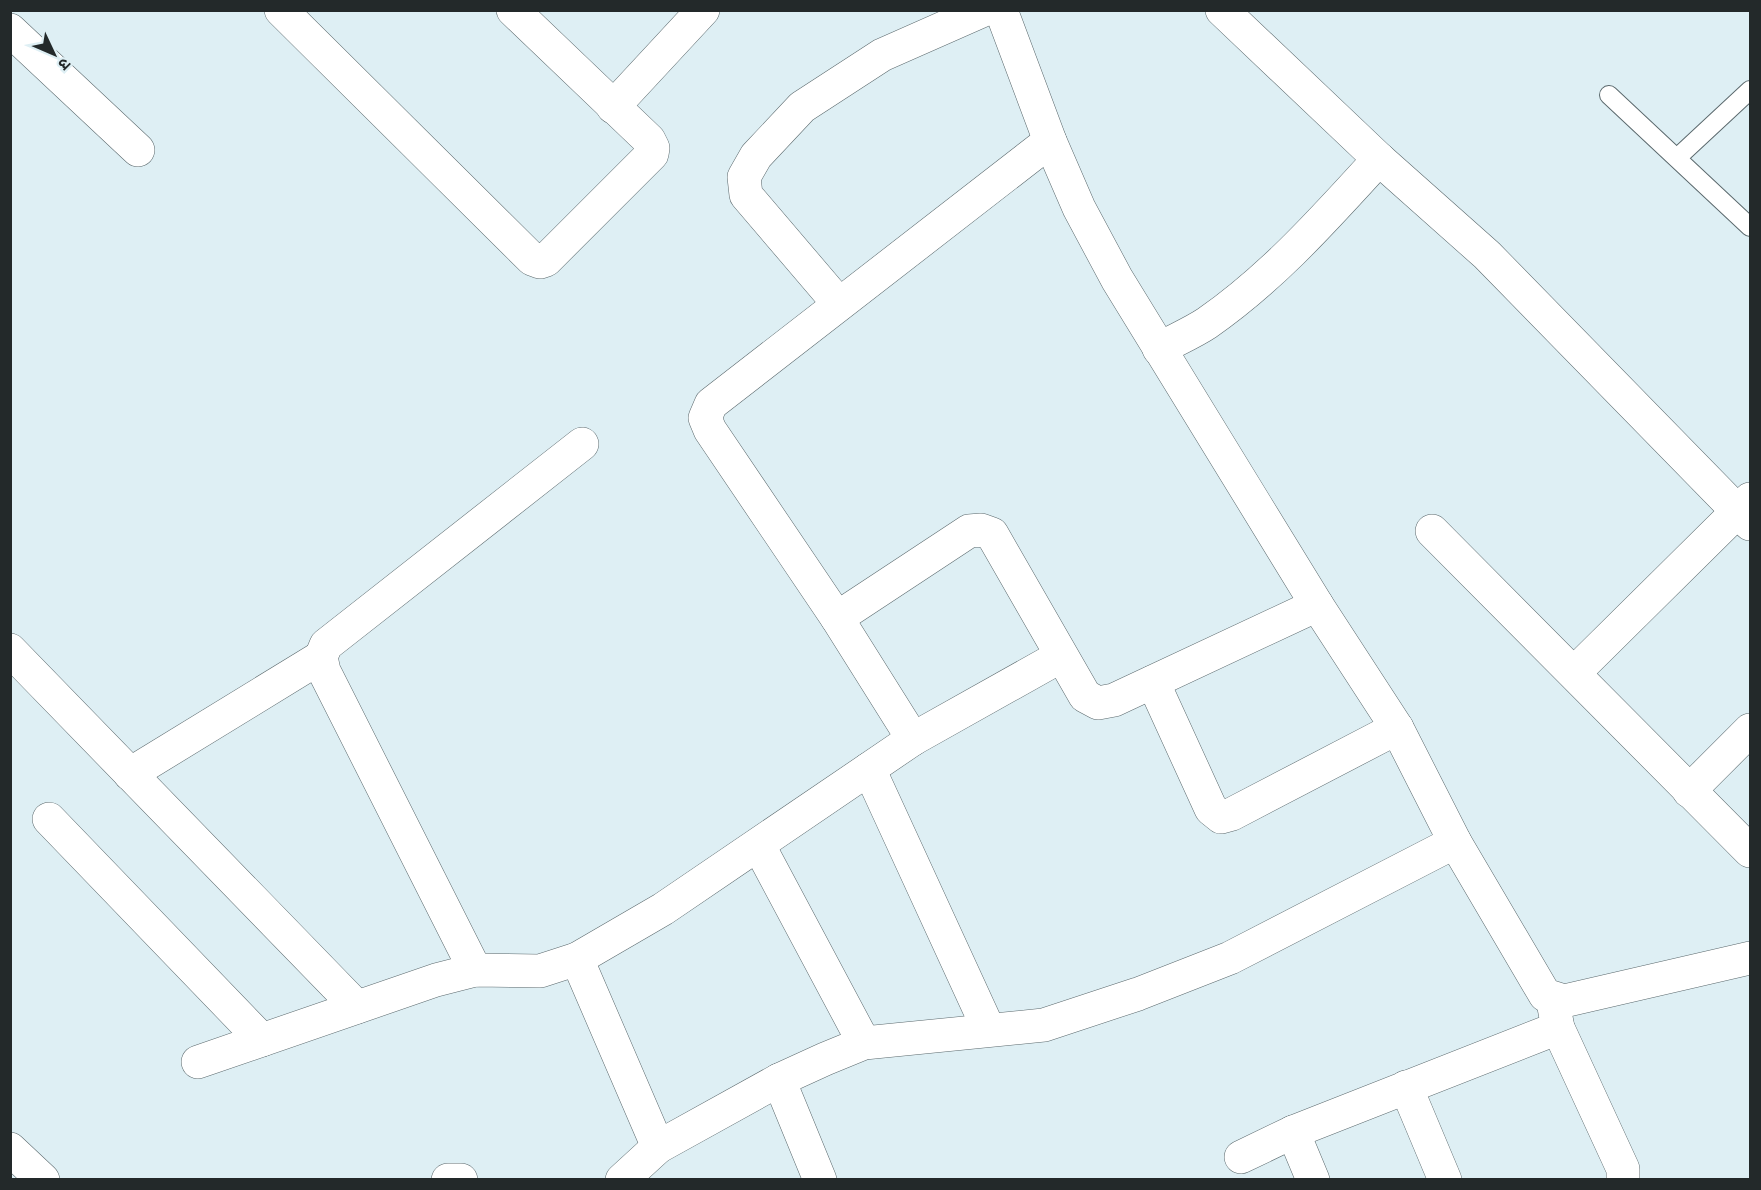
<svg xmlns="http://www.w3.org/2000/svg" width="1761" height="1190" font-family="Quicksand,'Noto Sans Devanagari',sans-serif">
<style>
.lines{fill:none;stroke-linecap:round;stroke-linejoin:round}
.lane-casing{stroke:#5b696d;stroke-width:20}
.street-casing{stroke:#5b696d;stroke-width:34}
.lane{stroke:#fff;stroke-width:18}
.street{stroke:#fff;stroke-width:33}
</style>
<rect width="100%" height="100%" fill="#deeff4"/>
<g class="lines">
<defs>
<g id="lane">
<path d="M1609,95L1750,227"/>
<path d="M1678,157L1750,90"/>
</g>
<g id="street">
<path d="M281,10L532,259L540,262L546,260L652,154L653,148L649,140L513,10"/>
<path d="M1001,10L1050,141L1079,208L1117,279L1317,605L1397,728L1455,842L1545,995L1564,1001L1750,958"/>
<path d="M1222,10L1379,159L1487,255L1750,524"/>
<path d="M10,30L138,150"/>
<path d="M613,107L703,10"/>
<path d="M839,304L746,195L744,177L756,156L802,107L882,55L984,10"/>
<path d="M1159,349C1175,340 1192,333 1207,323C1273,277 1325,218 1379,159"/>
<path d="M1432,531L1750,851"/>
<path d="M837,618L969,531L981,530L992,534L1085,696L1098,703L1114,700L1317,605"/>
<path d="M10,650L357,1007"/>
<path d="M1574,673L1750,499"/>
<path d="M1153,682L1211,809L1221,817L1232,814L1397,728"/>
<path d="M913,739L837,618L710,430L705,418L711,404L1050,141"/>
<path d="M869,769L988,1028"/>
<path d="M130,774L321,657"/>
<path d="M1689,791L1750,730"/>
<path d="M49,819L262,1040"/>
<path d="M759,846L864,1043"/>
<path d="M577,959L658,1147"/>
<path d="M475,970L324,671L321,657L326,645L582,444"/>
<path d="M1554,1007L1558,1028L1623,1169V1180"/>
<path d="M198,1062L436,980L475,970L540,971L577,959L663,909L913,739L1061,656"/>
<path d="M779,1080L820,1180"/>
<path d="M1406,1087L1445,1180"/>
<path d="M1293,1132L1313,1180"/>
<path d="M10,1149L43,1180"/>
<path d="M1241,1157L1293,1132L1558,1028"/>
<path d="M448,1180H461"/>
<path d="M622,1180L658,1147L779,1080L825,1059L864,1043L1044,1025L1138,994L1230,958L1455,842"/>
</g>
</defs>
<use href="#lane" class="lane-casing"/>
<use href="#street" class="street-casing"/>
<use href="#lane" class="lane"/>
<use href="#street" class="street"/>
</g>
<rect width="1761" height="1190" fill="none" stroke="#23292a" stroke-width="24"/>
<g transform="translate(54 54) rotate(134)" stroke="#deeff4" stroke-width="4.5" paint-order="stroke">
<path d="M0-4.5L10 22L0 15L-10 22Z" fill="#23292a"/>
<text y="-9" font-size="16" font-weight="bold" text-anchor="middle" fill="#23292a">उ</text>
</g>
</svg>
